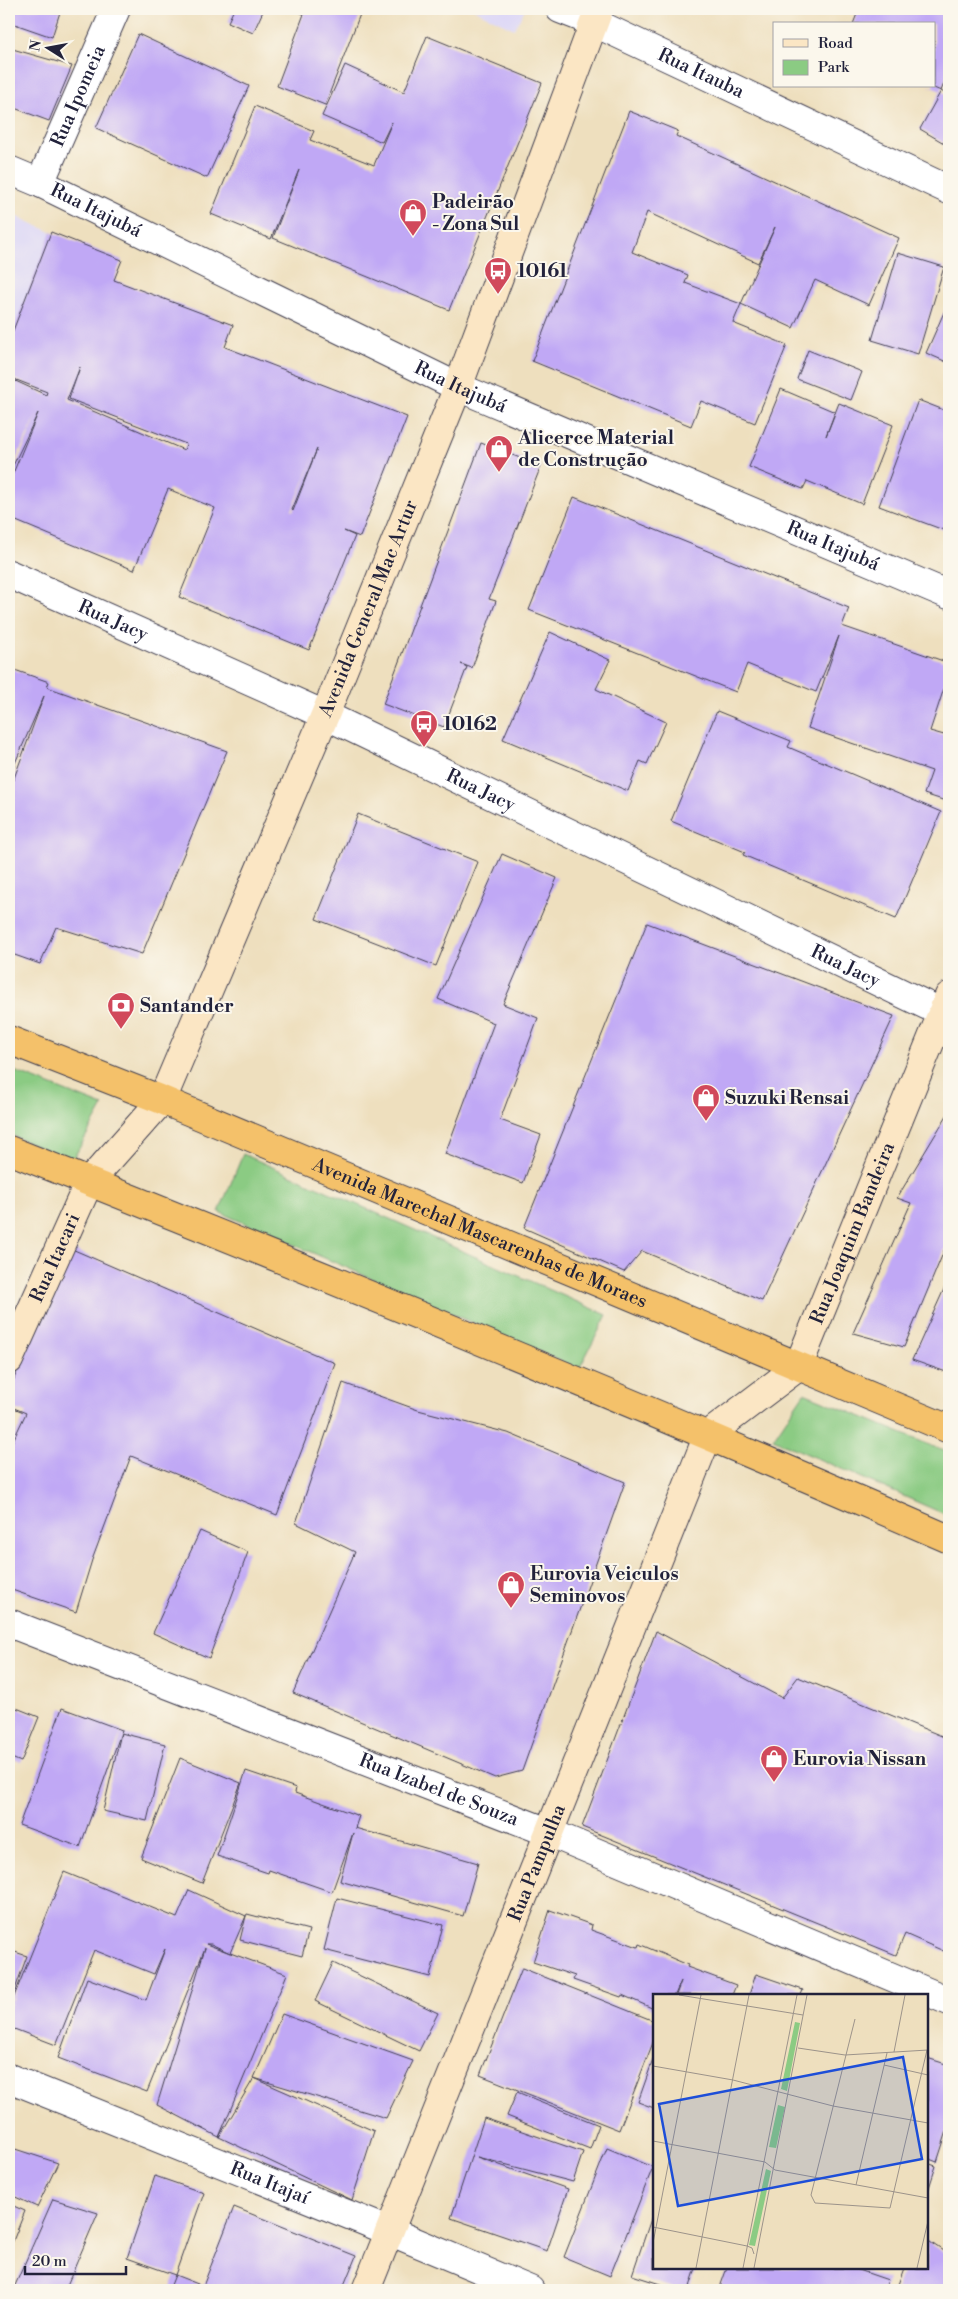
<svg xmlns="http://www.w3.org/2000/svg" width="958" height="2299" font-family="'Libre Bodoni',serif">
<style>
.built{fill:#dbd6f7}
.green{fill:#8bcb83;stroke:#56765f}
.building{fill:#c0a8f5;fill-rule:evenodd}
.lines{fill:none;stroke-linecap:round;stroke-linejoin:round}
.minor-casing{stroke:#413e4f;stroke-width:30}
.secondary-casing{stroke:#413e4f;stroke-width:30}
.trunk-casing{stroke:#413e4f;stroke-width:30}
.minor{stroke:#fff;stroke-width:28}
.secondary{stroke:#fbe6c4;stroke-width:28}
.trunk{stroke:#f4c16b;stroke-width:28}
.labels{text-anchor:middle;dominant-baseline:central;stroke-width:4;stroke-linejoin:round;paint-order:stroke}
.street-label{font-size:19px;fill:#22223b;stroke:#fbf7ec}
.poi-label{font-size:19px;font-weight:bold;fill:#22223b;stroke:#fbf7ec;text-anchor:start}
.inset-road{fill:none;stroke:#9c938a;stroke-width:1}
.view{fill:#1d4ed8;fill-opacity:0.15;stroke:#1d4ed8;stroke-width:2.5}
.inset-edge{fill:none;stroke:#22223b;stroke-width:2.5}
</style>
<rect width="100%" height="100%" fill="#fbf7ec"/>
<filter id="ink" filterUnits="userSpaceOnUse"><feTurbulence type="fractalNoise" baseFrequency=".02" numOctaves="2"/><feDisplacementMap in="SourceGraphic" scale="10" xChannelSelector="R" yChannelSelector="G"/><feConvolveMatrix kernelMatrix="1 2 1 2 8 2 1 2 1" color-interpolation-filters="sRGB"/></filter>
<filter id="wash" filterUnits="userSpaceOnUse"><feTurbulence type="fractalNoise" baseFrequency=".0096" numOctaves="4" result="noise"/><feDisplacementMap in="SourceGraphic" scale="20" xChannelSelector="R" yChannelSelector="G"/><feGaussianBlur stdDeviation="1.12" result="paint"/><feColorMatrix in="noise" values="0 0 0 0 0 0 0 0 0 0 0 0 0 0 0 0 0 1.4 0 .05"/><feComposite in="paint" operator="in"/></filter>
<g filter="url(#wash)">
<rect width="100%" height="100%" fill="#eedfbe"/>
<g class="built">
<path d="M473,9H525L514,29Z"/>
<path d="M9,213L51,232L9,341Z"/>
</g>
<g class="green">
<path d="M9,1069L103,1106L72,1161L9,1134Z"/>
<path d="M243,1154L607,1315L579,1369L219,1212Z"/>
<path d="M804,1393L949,1453V1516L773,1439Z"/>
</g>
<g id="blocks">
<g class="building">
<path d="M9,9H61L52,37L9,22Z"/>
<path d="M234,9H264L253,33L228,22Z"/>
<path d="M291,9H362L325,105L277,86L304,14Z"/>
<path d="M859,9H949V71L941,91L929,86H934V24H853Z"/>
<path d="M138,34L249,86L207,178L96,128Z"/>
<path d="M427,36L542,83L449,310L273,238L299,170L271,239L211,214L255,106L314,131L310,140L374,165L392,122L382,142L322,116L345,65L404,92Z"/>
<path d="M9,48L72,66L49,121L9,106Z"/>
<path d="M941,91L949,96V146L920,129Z"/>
<path d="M629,111L678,131L676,136L899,238L869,305L815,280L793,328L741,304L775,227L758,263L647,212L632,252L688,275L685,283L741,304L733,323L787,345L755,423L701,401L691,426L532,361Z"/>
<path d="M51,232L122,260L114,280L233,325L225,347L407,417L360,537L344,531L355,536L309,650L179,597L215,508L168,489L134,570L9,518V483L38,413L9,474V378L46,395L47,392L9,377V341ZM80,367L69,399L186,444L184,450L67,400ZM317,449L293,511L292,510Z"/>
<path d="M898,253L944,267L918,354L872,340Z"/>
<path d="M949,301V363L926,353Z"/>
<path d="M808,350L862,372L851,400L797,379Z"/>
<path d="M781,389L835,412L826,436L839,403L893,425L862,504L807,481L803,489L749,467Z"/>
<path d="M918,400L949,412V532L879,506Z"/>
<path d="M481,443L541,466L489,599L496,601L472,668L461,664L467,667L444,727L383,704Z"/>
<path d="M574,497L849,608L842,626L949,663V673L930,731L944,735L949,721V802L924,794L932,771L808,728L839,636L816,692L747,664L736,692L529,610Z"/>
<path d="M550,632L610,660L596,689L666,722L647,764L640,761L628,791L503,739Z"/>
<path d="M9,668L49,682L47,687L227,751L142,954L56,927L40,964L9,953V792L44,696L9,777Z"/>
<path d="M717,711L791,741L788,747L941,812L896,919L743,855L745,852L671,821Z"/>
<path d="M358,814L478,862L436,966L316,919Z"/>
<path d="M502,854L557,878L503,1004L538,1018L500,1120L541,1135L523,1183L445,1154L494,1023L438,999Z"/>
<path d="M647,923L894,1016L762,1301L642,1251L624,1272L524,1228Z"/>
<path d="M949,1112V1239L904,1347L853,1333L911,1203L897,1198Z"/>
<path d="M65,1246L335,1363L277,1515L131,1456L92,1560L76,1612L9,1589V1449L26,1413L9,1406V1392Z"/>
<path d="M949,1278V1373L912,1360Z"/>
<path d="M343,1383L418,1410L508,1433L625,1482L522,1771L495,1778L293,1693L355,1552L296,1523Z"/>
<path d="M200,1531L248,1552L209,1658L153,1633Z"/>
<path d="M656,1631L782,1698L798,1677L949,1739V1949L948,1953L905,1934L896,1955L582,1827Z"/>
<path d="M9,1705L39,1717L21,1762L9,1757Z"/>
<path d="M62,1708L122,1730L80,1847L19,1825Z"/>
<path d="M121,1733L165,1744L147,1821L103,1811Z"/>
<path d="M180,1758L241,1783L202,1883L141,1858Z"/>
<path d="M246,1771L296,1788L295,1793L359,1816L355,1828L478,1863L463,1916L340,1881L353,1833L332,1892L269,1870L268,1873L217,1856Z"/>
<path d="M64,1872L177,1918L189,1890L246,1916L247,1914L309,1930L302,1956L240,1940L246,1916L230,1953L211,1944H206L287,1974L219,2137L157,2105L205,1948L147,2092L58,2058L87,1978L146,2000L165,1949L154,1974L94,1950L56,2045L9,2027V2009Z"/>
<path d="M337,1898L443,1925L430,1977L324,1950Z"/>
<path d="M550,1910L592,1925L591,1930L638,1947L639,1944L688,1965L687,1967L736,1985L732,1995H676L681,1981L675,1995H654V2009L622,1995L621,1997L573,1980L575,1976L533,1962Z"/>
<path d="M9,1950L27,1956L9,2006Z"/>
<path d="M333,1963L438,2013L419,2051L315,2001Z"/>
<path d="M522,1968L654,2021V2040L619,2130L480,2075Z"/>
<path d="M756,1974L803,1990L801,1995H749Z"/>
<path d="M282,2014L413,2061L386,2118L254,2078L374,2131L352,2200L219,2137L254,2078Z"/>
<path d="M654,2057V2108L638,2102Z"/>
<path d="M927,2058L949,2065V2125L937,2162L927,2158Z"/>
<path d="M517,2092L599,2125L590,2149L507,2116Z"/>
<path d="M484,2118L583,2152L573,2182L477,2157L568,2189L547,2251L451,2218Z"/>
<path d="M9,2147L58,2163L37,2207L9,2194Z"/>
<path d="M607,2148L653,2167L610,2276L564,2257Z"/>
<path d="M927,2163L936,2166L927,2194Z"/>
<path d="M155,2176L204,2193L175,2275L127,2258Z"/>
<path d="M53,2199L98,2213L65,2290H13Z"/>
<path d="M9,2204L25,2211L9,2251Z"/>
<path d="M234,2207L356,2256L342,2290H169L175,2275L203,2286Z"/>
<path d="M654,2210V2268H696L689,2290H679L632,2275Z"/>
<path d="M927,2240L949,2255V2290H896L904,2268H927Z"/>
<path d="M727,2268H853L888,2280L884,2290H719Z"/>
</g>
</g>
</g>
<g filter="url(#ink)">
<use href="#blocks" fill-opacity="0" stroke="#413e4f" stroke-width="1"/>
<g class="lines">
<defs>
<g id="minor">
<path id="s1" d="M560,9L593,22L949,190"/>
<path id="s2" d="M9,170L40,183L458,387L949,595"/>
<path id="s3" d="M40,183L116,9"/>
<path id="s4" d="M9,574L325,715L949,1016"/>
<path id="s5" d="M9,1623L548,1832L949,2001"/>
<path id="s6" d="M9,2078L389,2231L530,2290"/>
</g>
<g id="secondary">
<path id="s7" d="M9,1360L89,1182L162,1100L325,715L458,387L599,9"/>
<path id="s8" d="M366,2290L708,1435L798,1367L949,996"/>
</g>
<g id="trunk">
<path id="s9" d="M9,1040L162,1100L949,1429"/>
<path d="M9,1150C324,1275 638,1404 949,1539"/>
</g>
</defs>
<use href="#minor" class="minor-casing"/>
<use href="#secondary" class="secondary-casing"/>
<use href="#trunk" class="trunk-casing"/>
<use href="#minor" class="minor"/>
<use href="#secondary" class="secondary"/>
<use href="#trunk" class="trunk"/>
</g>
</g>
<defs>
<symbol id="shop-pin" viewBox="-11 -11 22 30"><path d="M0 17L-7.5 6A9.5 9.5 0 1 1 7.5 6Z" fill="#d1495b" stroke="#fbf7ec"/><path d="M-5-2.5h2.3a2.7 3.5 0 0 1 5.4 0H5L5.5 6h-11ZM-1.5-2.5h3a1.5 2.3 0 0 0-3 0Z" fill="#fff"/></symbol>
<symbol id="bus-pin" viewBox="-11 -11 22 30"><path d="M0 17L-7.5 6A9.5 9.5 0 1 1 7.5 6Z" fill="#d1495b" stroke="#fbf7ec"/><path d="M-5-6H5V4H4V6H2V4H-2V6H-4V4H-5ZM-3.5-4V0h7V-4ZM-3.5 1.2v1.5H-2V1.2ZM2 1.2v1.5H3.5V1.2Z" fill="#fff"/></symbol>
<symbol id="bank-pin" viewBox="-11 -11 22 30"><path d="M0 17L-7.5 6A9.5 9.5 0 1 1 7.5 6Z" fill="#d1495b" stroke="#fbf7ec"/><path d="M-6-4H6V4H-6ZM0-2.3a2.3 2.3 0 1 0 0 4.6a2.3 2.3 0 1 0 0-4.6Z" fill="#fff"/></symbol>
</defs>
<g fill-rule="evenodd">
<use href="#shop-pin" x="397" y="197" width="32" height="43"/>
<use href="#bus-pin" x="482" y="255" width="32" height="43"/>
<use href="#shop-pin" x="483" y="433" width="32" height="43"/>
<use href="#bus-pin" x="408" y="708" width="32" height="43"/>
<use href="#bank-pin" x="105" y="990" width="32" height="43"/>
<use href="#shop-pin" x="690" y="1082" width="32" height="43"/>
<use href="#shop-pin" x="495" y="1569" width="32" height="43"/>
<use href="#shop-pin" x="758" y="1743" width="32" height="43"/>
</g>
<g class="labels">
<g class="street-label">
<text stroke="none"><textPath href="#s1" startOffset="155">Rua Itauba</textPath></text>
<text stroke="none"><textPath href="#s3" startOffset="95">Rua Ipomeia</textPath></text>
<text stroke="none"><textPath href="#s2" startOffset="96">Rua Itajubá</textPath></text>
<text stroke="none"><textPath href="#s2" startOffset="501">Rua Itajubá</textPath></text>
<text stroke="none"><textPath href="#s2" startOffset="906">Rua Itajubá</textPath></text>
<text stroke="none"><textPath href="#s7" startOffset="838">Avenida General Mac Artur</textPath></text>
<text stroke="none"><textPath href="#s4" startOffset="114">Rua Jacy</textPath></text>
<text stroke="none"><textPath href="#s4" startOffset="519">Rua Jacy</textPath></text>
<text stroke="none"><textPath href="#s4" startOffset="924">Rua Jacy</textPath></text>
<text stroke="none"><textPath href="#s9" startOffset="509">Avenida Marechal Mascarenhas de Moraes</textPath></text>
<text stroke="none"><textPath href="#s8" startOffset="1178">Rua Joaquim Bandeira</textPath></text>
<text stroke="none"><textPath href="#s7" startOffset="112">Rua Itacari</textPath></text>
<text stroke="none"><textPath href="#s5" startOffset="461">Rua Izabel de Souza</textPath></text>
<text stroke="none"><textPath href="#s8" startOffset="460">Rua Pampulha</textPath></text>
<text stroke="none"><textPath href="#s6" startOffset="281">Rua Itajaí</textPath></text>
</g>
<g class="poi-label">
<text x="432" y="202">Padeirão<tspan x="432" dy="22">- Zona Sul</tspan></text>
<text x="517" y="271">10161</text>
<text x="518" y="438">Alicerce Material<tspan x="518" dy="22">de Construção</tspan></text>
<text x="443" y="724">10162</text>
<text x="140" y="1006">Santander</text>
<text x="725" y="1098">Suzuki Rensai</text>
<text x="530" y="1574">Eurovia Veiculos<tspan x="530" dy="22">Seminovos</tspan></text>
<text x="793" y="1759">Eurovia Nissan</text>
</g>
</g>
<g transform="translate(653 1994)">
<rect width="275" height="275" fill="#eedfbe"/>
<path d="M142,28L147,29L134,97L128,95ZM125,111L132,113L123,154L116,153ZM113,175L118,177L102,252L96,251Z" fill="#8bcb83"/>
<path class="inset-road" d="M26,1L150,21M202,25L158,201L162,209L237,214L274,56M145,54L192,61L275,56M241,58L252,1M231,71L275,81M0,72L80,86L180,112L275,129M0,147L112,168L122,176L275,204M203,191L234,59M0,233L94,252L99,254L101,260M0,249L48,1M43,274L96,1M90,274L144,1M101,274L154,1M264,274L275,227"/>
<path class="view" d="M250,63L269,165L25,212L6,110Z"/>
<rect width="275" height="275" class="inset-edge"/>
</g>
<rect width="958" height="2299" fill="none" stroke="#fbf7ec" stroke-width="30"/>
<rect x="773" y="22" width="162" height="65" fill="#fbf7ec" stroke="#a4a2a5"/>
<rect x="783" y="39" width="25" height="8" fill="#fbe6c4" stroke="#a4a2a5"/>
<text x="818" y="48" font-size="15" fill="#22223b">Road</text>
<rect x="783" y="60" width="25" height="15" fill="#8bcb83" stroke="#a4a2a5"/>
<text x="818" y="72" font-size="15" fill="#22223b">Park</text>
<g transform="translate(48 48) rotate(281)" stroke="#fbf7ec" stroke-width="4" paint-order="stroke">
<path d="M0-4L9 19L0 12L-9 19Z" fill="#22223b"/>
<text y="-8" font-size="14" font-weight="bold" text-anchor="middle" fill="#22223b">N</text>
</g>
<path d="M25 2266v8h101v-8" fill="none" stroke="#22223b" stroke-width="2.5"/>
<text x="32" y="2266" font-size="15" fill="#22223b" stroke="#fbf7ec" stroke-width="4" paint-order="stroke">20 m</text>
</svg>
